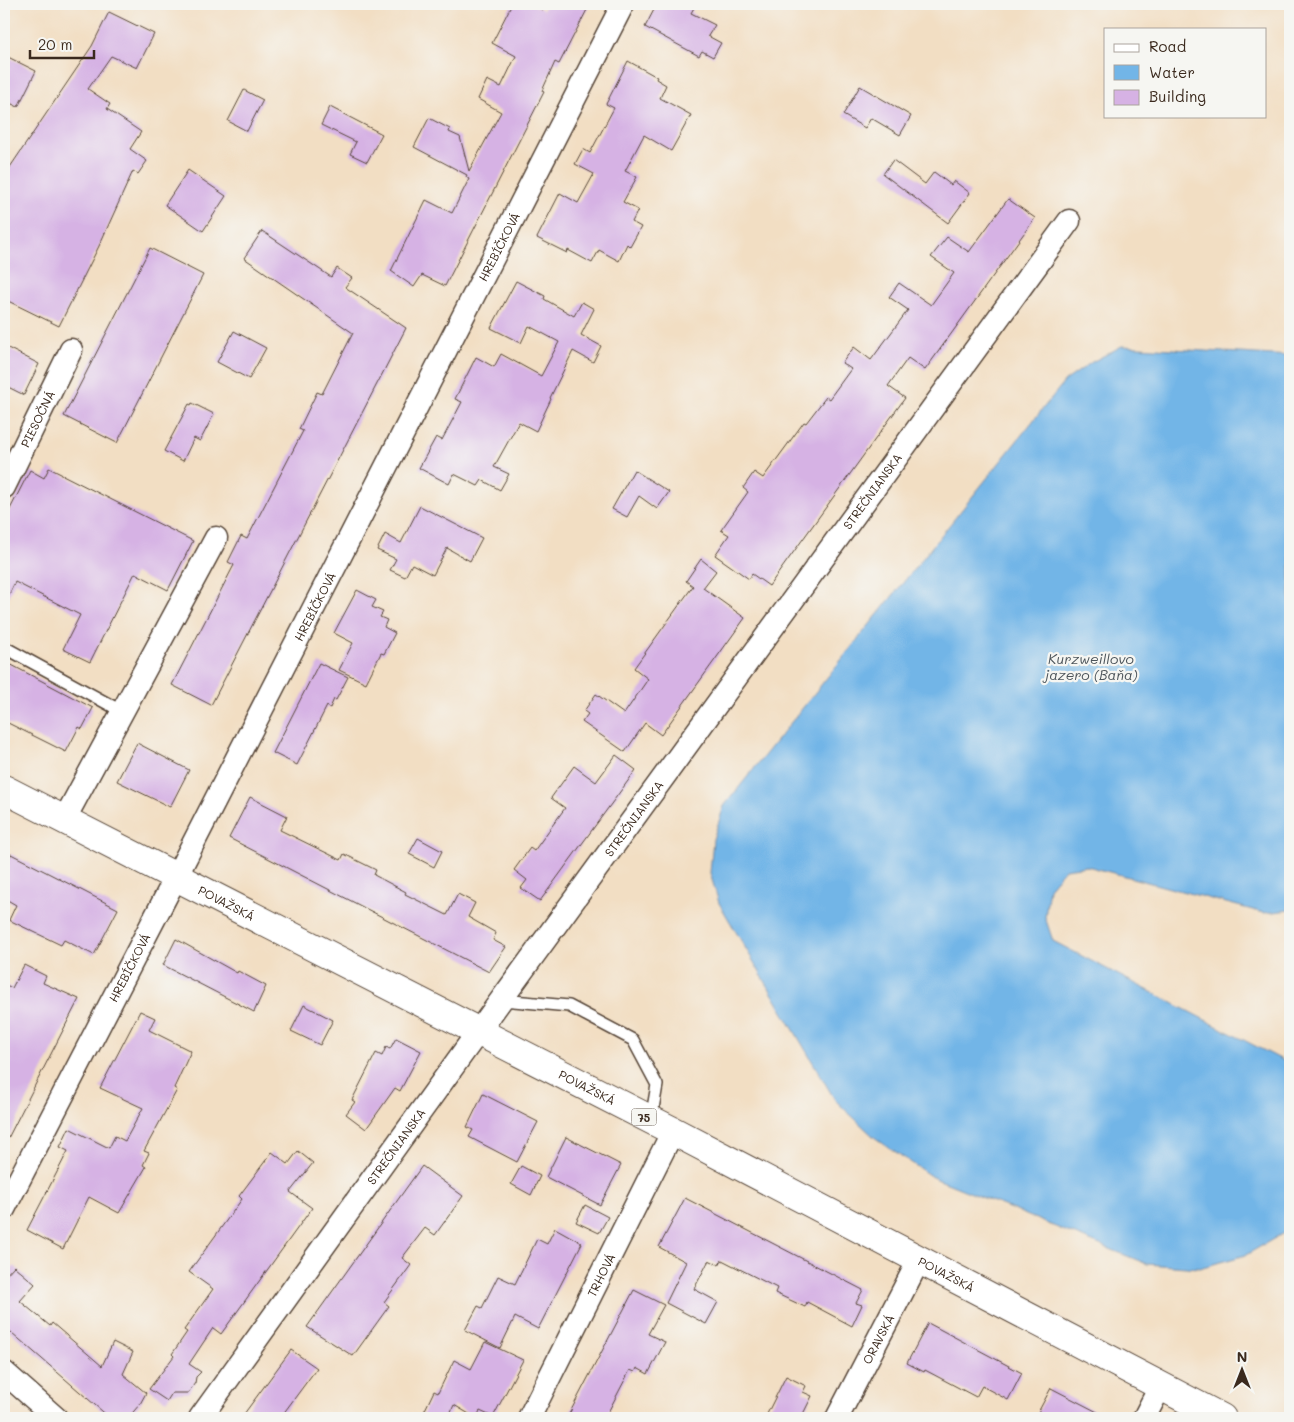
<svg xmlns="http://www.w3.org/2000/svg" width="1294" height="1422" font-family="Mali,sans-serif">
<style>
.water{fill:#72b5e7;stroke:#567082}
.building{fill:#d6b2e4}
.lines{fill:none;stroke-linecap:round;stroke-linejoin:round}
.lane-casing{stroke:#564537;stroke-width:14}
.street-casing{stroke:#564537;stroke-width:25}
.primary-casing{stroke:#564537;stroke-width:30}
.lane{stroke:#fff;stroke-width:11}
.street{stroke:#fff;stroke-width:22}
.primary{stroke:#fff;stroke-width:28}
.labels{text-anchor:middle;dominant-baseline:central;stroke-width:4.5;stroke-linejoin:round;paint-order:stroke}
.shield{fill:#f6f6f2;stroke:#73675e;stroke-width:1}
.shield-label{font-size:11px;font-weight:bold;fill:#3b2a1e}
.street-label{font-size:12px;fill:#3b2a1e;stroke:#f6f6f2}
.water-label{font-size:14px;font-style:italic;fill:#4c545a;stroke:#f6f6f2}
</style>
<rect width="100%" height="100%" fill="#f6f6f2"/>
<filter id="ink" filterUnits="userSpaceOnUse"><feTurbulence type="fractalNoise" baseFrequency=".02" numOctaves="2"/><feDisplacementMap in="SourceGraphic" scale="10" xChannelSelector="R" yChannelSelector="G"/><feConvolveMatrix kernelMatrix="1 2 1 2 8 2 1 2 1" color-interpolation-filters="sRGB"/></filter>
<filter id="wash" filterUnits="userSpaceOnUse"><feTurbulence type="fractalNoise" baseFrequency=".0096" numOctaves="4" result="noise"/><feDisplacementMap in="SourceGraphic" scale="20" xChannelSelector="R" yChannelSelector="G"/><feGaussianBlur stdDeviation="1.12" result="paint"/><feColorMatrix in="noise" values="0 0 0 0 0 0 0 0 0 0 0 0 0 0 0 0 0 1.4 0 .05"/><feComposite in="paint" operator="in"/></filter>
<g filter="url(#wash)">
<rect width="100%" height="100%" fill="#f2dec3"/>
<path class="water" d="M1122,346L1290,356V910L1264,913L1087,866L1065,869L1049,888L1045,917L1053,941L1290,1064V1227L1287,1231L1246,1255L1199,1268L1147,1264L932,1177L874,1137L835,1100L719,903L710,873L713,839L724,806L1065,381L1092,362Z"/>
<g id="blocks">
<g class="building">
<path d="M512,4H532L543,10L546,4H590L559,64L555,62L542,91L544,92L445,286L422,275L414,287L391,271L426,200L452,213L469,179L466,177L467,175L414,147L429,118L450,129L449,132L460,137L469,171L501,112L478,99L487,80L501,87L516,56L492,43Z"/>
<path d="M657,4H696L691,13L715,25L708,36L721,43L713,57L702,51L699,56L645,27Z"/>
<path d="M109,12L154,34L137,68L111,56L88,89L110,104L107,109L141,132L130,149L147,161L138,174L133,171L99,246L59,326L4,299V176L92,46Z"/>
<path d="M4,55L36,71L18,107L4,100Z"/>
<path d="M628,61L657,77L656,79L666,85L660,98L691,115L671,151L644,135L625,171L637,177L623,202L638,210L632,222L641,227L630,247L627,244L619,261L599,250L592,263L568,250L567,253L537,238L560,193L578,203L594,174L575,164L583,149L590,153L614,108L606,104Z"/>
<path d="M860,86L911,116L900,135L871,118L865,128L843,115Z"/>
<path d="M244,90L263,100L247,131L228,121Z"/>
<path d="M330,107L382,134L367,162L350,154L356,142L321,125Z"/>
<path d="M893,160L925,184L934,172L951,185L954,181L970,193L948,223L883,174Z"/>
<path d="M188,170L226,196L203,231L165,205Z"/>
<path d="M1008,199L1035,218L925,370L908,358L888,386L905,398L769,586L752,574L749,579L715,555L729,535L721,530L748,492L743,488L754,472L763,478L804,422L806,423L826,397L829,399L851,369L842,363L854,347L871,360L908,310L889,297L899,283L931,305L954,273L931,257L947,237L969,252Z"/>
<path d="M262,231L331,277L337,268L352,278L345,287L406,328L211,705L172,685L234,565L228,562L241,536L247,539L303,431L299,429L317,392L322,394L353,333L244,258Z"/>
<path d="M150,248L203,275L117,443L64,416Z"/>
<path d="M516,281L545,296L544,299L574,316L582,302L594,309L581,335L601,346L593,362L573,351L550,398L551,399L536,431L519,422L494,467L509,474L500,490L482,480L478,486L454,474L449,484L419,468L436,437L442,440L462,402L455,399L476,357L494,367L501,354L541,376L559,342L529,326L521,343L491,328Z"/>
<path d="M234,331L266,348L249,379L217,362Z"/>
<path d="M4,346L39,364L24,395L4,385Z"/>
<path d="M192,403L214,414L200,441L194,438L183,461L164,451L189,404L191,405Z"/>
<path d="M49,468L193,541L168,590L135,573L90,662L63,649L80,615L15,582L4,605V521L30,470L44,478Z"/>
<path d="M634,470L669,492L657,509L639,496L627,517L612,509Z"/>
<path d="M420,506L482,538L470,561L447,548L433,575L412,564L405,577L390,570L396,559L377,550L385,534L401,543Z"/>
<path d="M701,559L716,571L703,588L745,618L661,735L645,723L625,752L582,722L588,714L584,711L596,694L624,714L648,679L634,668L693,586L686,581Z"/>
<path d="M357,590L376,600L372,607L383,612L380,617L387,620L384,627L395,633L384,654L381,653L366,683L339,670L353,643L334,633Z"/>
<path d="M4,661L93,708L82,729L79,727L66,752L4,721Z"/>
<path d="M319,663L348,677L336,700L334,699L330,708L327,706L297,765L273,753Z"/>
<path d="M137,743L189,770L170,807L117,781Z"/>
<path d="M616,755L636,770L540,901L521,888L527,880L514,870L530,848L534,851L565,808L551,798L574,766L596,782Z"/>
<path d="M250,797L287,816L280,830L341,860L344,854L376,870L374,875L406,892L405,894L447,915L458,894L475,903L468,917L496,933L493,940L506,947L489,972L229,838Z"/>
<path d="M418,838L442,851L434,867L409,854Z"/>
<path d="M11,854L118,909L94,955L64,940L61,945L9,920L16,905L4,898V867Z"/>
<path d="M176,939L237,973L238,971L266,986L254,1012L163,965Z"/>
<path d="M24,965L46,976L43,983L79,999L4,1146V984L12,988Z"/>
<path d="M304,1005L333,1020L320,1045L291,1031Z"/>
<path d="M140,1011L155,1018L149,1030L191,1051L174,1088L177,1090L144,1151L149,1153L143,1165L146,1167L119,1213L89,1197L63,1249L27,1230L68,1151L60,1147L69,1128L109,1148L115,1136L125,1141L143,1108L100,1088Z"/>
<path d="M396,1038L421,1051L400,1091L395,1088L366,1129L346,1114L355,1102L352,1100L376,1053L382,1056L386,1047L390,1049Z"/>
<path d="M483,1094L538,1122L517,1162L469,1137L473,1130L467,1127Z"/>
<path d="M566,1137L621,1165L600,1205L546,1177Z"/>
<path d="M298,1151L313,1163L290,1192L312,1208L221,1334L213,1328L189,1364L201,1372L196,1377L195,1383L188,1393H172L167,1401L149,1389L174,1356L172,1354L187,1332L184,1330L213,1289L189,1272L242,1199L239,1196L272,1152L288,1164Z"/>
<path d="M422,1166L463,1196L435,1235L425,1228L402,1258L411,1265L384,1302L389,1306L353,1356L307,1327Z"/>
<path d="M521,1166L540,1176L531,1195L511,1184Z"/>
<path d="M685,1198L863,1290L856,1303L862,1305L852,1326L807,1302L805,1307L775,1293L777,1288L722,1260L719,1265L709,1260L694,1289L718,1302L706,1324L666,1303L686,1262L659,1247Z"/>
<path d="M585,1205L608,1217L599,1233L576,1222Z"/>
<path d="M555,1228L582,1243L538,1329L515,1317L500,1348L465,1330L478,1306L482,1308L498,1276L515,1284L537,1239L547,1244Z"/>
<path d="M14,1266L35,1284L20,1301L50,1326L52,1323L102,1366L113,1342L133,1352L123,1374L146,1393L140,1404L128,1418H110L4,1326V1277Z"/>
<path d="M634,1290L664,1305L648,1334L665,1342L648,1374L637,1368L635,1372L630,1370L605,1418H567Z"/>
<path d="M928,1323L1022,1373L1008,1400L982,1386L976,1397L925,1370L924,1372L907,1363Z"/>
<path d="M485,1342L523,1360L493,1417L480,1411L476,1418L454,1405L448,1418H421L434,1391L438,1393L454,1360L471,1369Z"/>
<path d="M291,1350L317,1368L280,1418H241Z"/>
<path d="M786,1376L806,1386L803,1392L812,1396L801,1418H765Z"/>
<path d="M1051,1388L1078,1402L1109,1418H1035Z"/>
</g>
</g>
</g>
<g filter="url(#ink)">
<use href="#blocks" fill-opacity="0" stroke="#564537" stroke-width="1"/>
<g class="lines">
<defs>
<g id="lane">
<path d="M4,647L123,712"/>
<path d="M501,1000L569,1006L633,1040L657,1085L651,1120"/>
</g>
<g id="street">
<path id="s1" d="M4,487L71,350"/>
<path d="M64,820L216,538"/>
<path id="s2" d="M4,1209L176,877L623,4"/>
<path d="M4,1372L56,1418"/>
<path id="s3" d="M200,1418L496,1007L1069,221"/>
<path id="s4" d="M529,1418L673,1131"/>
<path id="s5" d="M837,1418L919,1260"/>
<path d="M1144,1418L1160,1387"/>
</g>
<g id="primary">
<path id="s6" d="M4,789L673,1131L1222,1418"/>
</g>
</defs>
<use href="#lane" class="lane-casing"/>
<use href="#street" class="street-casing"/>
<use href="#primary" class="primary-casing"/>
<use href="#lane" class="lane"/>
<use href="#street" class="street"/>
<use href="#primary" class="primary"/>
</g>
</g>
<g class="labels">
<rect class="shield" x="631.5" y="1108.5" width="25" height="17" rx="4"/>
<g class="shield-label">
<text x="644" y="1117">75</text>
</g>
<g class="street-label">
<text stroke="none"><textPath href="#s2" startOffset="1082">HREBÍČKOVÁ</textPath></text>
<text stroke="none"><textPath href="#s1" startOffset="76">PIESOČNÁ</textPath></text>
<text stroke="none"><textPath href="#s3" startOffset="1145">STREČNIANSKA</textPath></text>
<text stroke="none"><textPath href="#s2" startOffset="678">HREBÍČKOVÁ</textPath></text>
<text stroke="none"><textPath href="#s3" startOffset="740">STREČNIANSKA</textPath></text>
<text stroke="none"><textPath href="#s6" startOffset="250">POVAŽSKÁ</textPath></text>
<text stroke="none"><textPath href="#s2" startOffset="272">HREBÍČKOVÁ</textPath></text>
<text stroke="none"><textPath href="#s6" startOffset="655">POVAŽSKÁ</textPath></text>
<text stroke="none"><textPath href="#s3" startOffset="335">STREČNIANSKA</textPath></text>
<text stroke="none"><textPath href="#s6" startOffset="1060">POVAŽSKÁ</textPath></text>
<text stroke="none"><textPath href="#s4" startOffset="160">TRHOVÁ</textPath></text>
<text stroke="none"><textPath href="#s5" startOffset="89">ORAVSKÁ</textPath></text>
</g>
<g class="water-label">
<text x="1091" y="658">Kurzweillovo<tspan x="1091" dy="16">jazero (Baňa)</tspan></text>
</g>
</g>
<rect width="1294" height="1422" fill="none" stroke="#f6f6f2" stroke-width="20"/>
<rect x="1104" y="28" width="162" height="90" fill="#f6f6f2" stroke="#aba49d"/>
<rect x="1114" y="44" width="25" height="8" fill="#ffffff" stroke="#aba49d"/>
<text x="1149" y="52" font-size="15" fill="#3b2a1e">Road</text>
<rect x="1114" y="65" width="25" height="15" fill="#72b5e7" stroke="#aba49d"/>
<text x="1149" y="78" font-size="15" fill="#3b2a1e">Water</text>
<rect x="1114" y="90" width="25" height="15" fill="#d6b2e4" stroke="#aba49d"/>
<text x="1149" y="102" font-size="15" fill="#3b2a1e">Building</text>
<g transform="translate(1242 1370)" stroke="#f6f6f2" stroke-width="4" paint-order="stroke">
<path d="M0-4L9 19L0 12L-9 19Z" fill="#3b2a1e"/>
<text y="-8" font-size="14" font-weight="bold" text-anchor="middle" fill="#3b2a1e">N</text>
</g>
<path d="M30 50v8h64v-8" fill="none" stroke="#3b2a1e" stroke-width="2.5"/>
<text x="38" y="50" font-size="15" fill="#3b2a1e" stroke="#f6f6f2" stroke-width="4" paint-order="stroke">20 m</text>
</svg>
